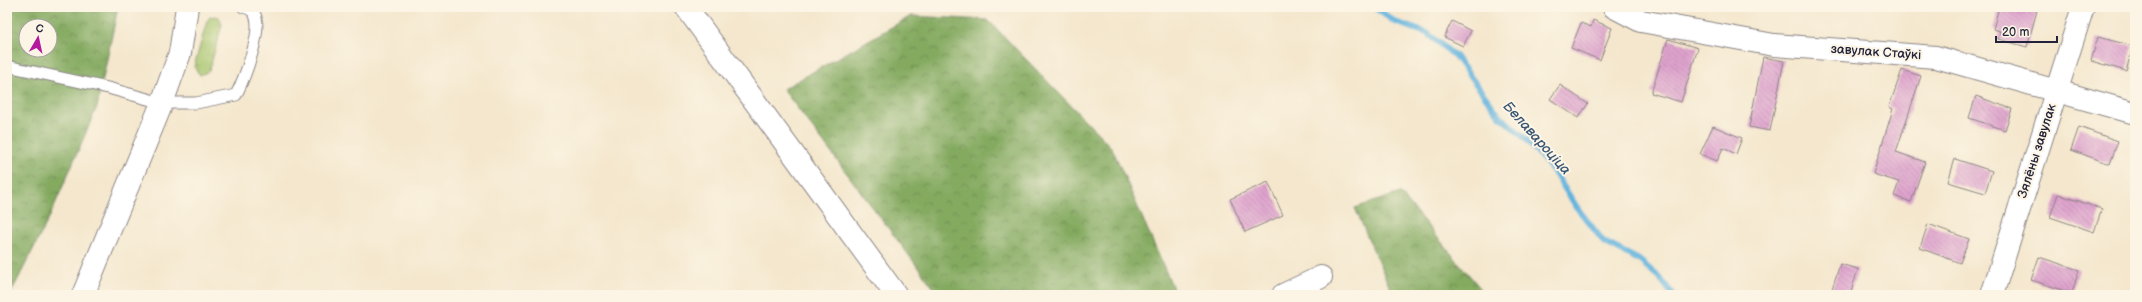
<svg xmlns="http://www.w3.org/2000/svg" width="2142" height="302" font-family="'Balsamiq Sans',sans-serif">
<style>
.grass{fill:url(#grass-tufts);stroke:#647354}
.forest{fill:url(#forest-crowns);stroke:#53664e;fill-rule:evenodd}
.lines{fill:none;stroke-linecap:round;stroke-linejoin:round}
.stream{stroke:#62b4de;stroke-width:6}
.building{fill:url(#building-back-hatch)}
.service-casing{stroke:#8b8484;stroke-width:13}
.minor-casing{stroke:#8b8484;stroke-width:24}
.tertiary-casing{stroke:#8b8484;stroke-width:24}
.secondary-casing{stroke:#8b8484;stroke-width:24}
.service{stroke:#fff;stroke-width:11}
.minor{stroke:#fff;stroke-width:22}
.tertiary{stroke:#fff;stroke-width:22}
.secondary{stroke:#fff;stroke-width:22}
.labels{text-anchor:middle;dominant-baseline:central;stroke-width:4;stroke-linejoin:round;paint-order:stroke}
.street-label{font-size:13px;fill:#22223b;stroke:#fcf5e5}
.water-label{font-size:14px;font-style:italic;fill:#385574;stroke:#fcf5e5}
</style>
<defs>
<pattern id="grass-tufts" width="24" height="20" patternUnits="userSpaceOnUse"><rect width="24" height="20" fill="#a6c46c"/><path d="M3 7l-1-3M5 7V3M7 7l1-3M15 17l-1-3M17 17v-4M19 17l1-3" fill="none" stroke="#8fa85e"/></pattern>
<pattern id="forest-crowns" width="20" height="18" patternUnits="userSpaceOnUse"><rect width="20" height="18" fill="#84aa60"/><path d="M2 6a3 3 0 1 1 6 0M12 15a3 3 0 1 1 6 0" fill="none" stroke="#6c8a50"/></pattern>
<pattern id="building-back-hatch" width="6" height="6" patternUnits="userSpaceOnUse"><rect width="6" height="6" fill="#dfa3ce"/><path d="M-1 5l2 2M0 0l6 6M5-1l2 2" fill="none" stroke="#b484a8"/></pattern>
</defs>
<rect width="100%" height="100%" fill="#fcf5e5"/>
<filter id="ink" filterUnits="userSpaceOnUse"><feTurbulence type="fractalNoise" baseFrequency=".025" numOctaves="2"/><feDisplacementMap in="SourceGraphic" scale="8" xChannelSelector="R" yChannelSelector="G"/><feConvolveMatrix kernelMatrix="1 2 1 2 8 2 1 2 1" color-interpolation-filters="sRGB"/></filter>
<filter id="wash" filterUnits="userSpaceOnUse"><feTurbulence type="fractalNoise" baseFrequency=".012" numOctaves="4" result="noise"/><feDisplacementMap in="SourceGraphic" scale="16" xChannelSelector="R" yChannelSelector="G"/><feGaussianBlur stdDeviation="0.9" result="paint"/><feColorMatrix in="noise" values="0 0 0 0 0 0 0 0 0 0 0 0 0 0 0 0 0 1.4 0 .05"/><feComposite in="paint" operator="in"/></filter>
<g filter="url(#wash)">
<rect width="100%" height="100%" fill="#f4e7cd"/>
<path class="grass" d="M215,16L219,17L222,25L209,71L200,75L194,67L207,21L210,17Z"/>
<g class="forest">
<path d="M7,7H118L97,107L50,216L10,295H7ZM26,26H50V50H26Z"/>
<path d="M911,16L988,20L1112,148L1176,295H939L783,89Z"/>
<path d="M1400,193L1486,295H1393L1355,208Z"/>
</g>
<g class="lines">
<path class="stream" d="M1374,7L1395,22L1427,33L1455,56L1499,115L1527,140L1554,172L1578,209L1604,242L1639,260L1660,278L1673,295"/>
</g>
<g id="blocks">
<g class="building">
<path d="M1999,7H2038L2027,47L1998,39L2000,31L1993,29Z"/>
<path d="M1593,20L1612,28L1600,60L1571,48L1581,23L1591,27Z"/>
<path d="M1452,21L1471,31L1463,46L1444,37Z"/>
<path d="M2098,37L2133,46L2126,71L2091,61Z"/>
<path d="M1668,39L1698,48L1681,102L1651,93Z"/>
<path d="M1763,57L1784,61L1770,131L1749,127Z"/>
<path d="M1902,70L1921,76L1896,152L1925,162L1911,202L1894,196L1899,182L1873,174L1893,109L1889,107Z"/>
<path d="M1560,85L1588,104L1578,118L1550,99Z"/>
<path d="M1976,96L2012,109L2005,130L1969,118Z"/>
<path d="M1713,126L1742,138L1736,154L1723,148L1717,161L1700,154Z"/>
<path d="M2079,127L2118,141L2110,164L2071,150Z"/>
<path d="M1955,159L1992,171L1985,193L1948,182Z"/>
<path d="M1268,182L1283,215L1245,232L1230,199Z"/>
<path d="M2058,194L2102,209L2094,232L2050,217Z"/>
<path d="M1928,224L1969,239L1960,263L1920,248Z"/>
<path d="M2039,257L2079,270L2072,293L2031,280Z"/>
<path d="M1840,264L1858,269L1850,295H1830Z"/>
</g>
</g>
</g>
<g filter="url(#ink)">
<use href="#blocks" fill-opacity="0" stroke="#8b8484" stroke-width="1"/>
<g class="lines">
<defs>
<path id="service" d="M7,66L108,88L162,103H196L236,95C244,79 263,31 255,15C253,10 248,8 243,7"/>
<g id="minor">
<path d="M686,7L896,295"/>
<path d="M1283,295L1321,277"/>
<path d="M1992,295L2083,7"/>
</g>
<path id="tertiary" d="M1614,7L1641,21L1774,45L1936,57L2135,113"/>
<path id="secondary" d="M83,295L162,103L180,53L187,7"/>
</defs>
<use href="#service" class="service-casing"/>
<use href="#minor" class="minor-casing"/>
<use href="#tertiary" class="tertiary-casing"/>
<use href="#secondary" class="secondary-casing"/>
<use href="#service" class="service"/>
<use href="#minor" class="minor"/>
<use href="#tertiary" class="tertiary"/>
<use href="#secondary" class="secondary"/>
</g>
</g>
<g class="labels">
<g class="street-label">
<text transform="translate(1876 52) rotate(4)">завулак Стаўкі</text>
<text transform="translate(2037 151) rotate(-72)">Зялёны завулак</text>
</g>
<g class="water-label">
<text transform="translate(1537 138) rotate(48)">Белавароціца</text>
</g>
</g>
<rect width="2142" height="302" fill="none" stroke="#fcf5e5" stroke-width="24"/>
<g transform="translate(38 38) rotate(9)"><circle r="19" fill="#fcf5e5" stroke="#a5a1a1"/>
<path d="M0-3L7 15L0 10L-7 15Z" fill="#b5179e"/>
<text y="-6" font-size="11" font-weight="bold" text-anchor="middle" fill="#22223b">С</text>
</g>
<path d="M1996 36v6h61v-6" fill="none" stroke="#22223b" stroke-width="2"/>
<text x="2002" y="36" font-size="12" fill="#22223b" stroke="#fcf5e5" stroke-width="3" paint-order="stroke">20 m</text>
</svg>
